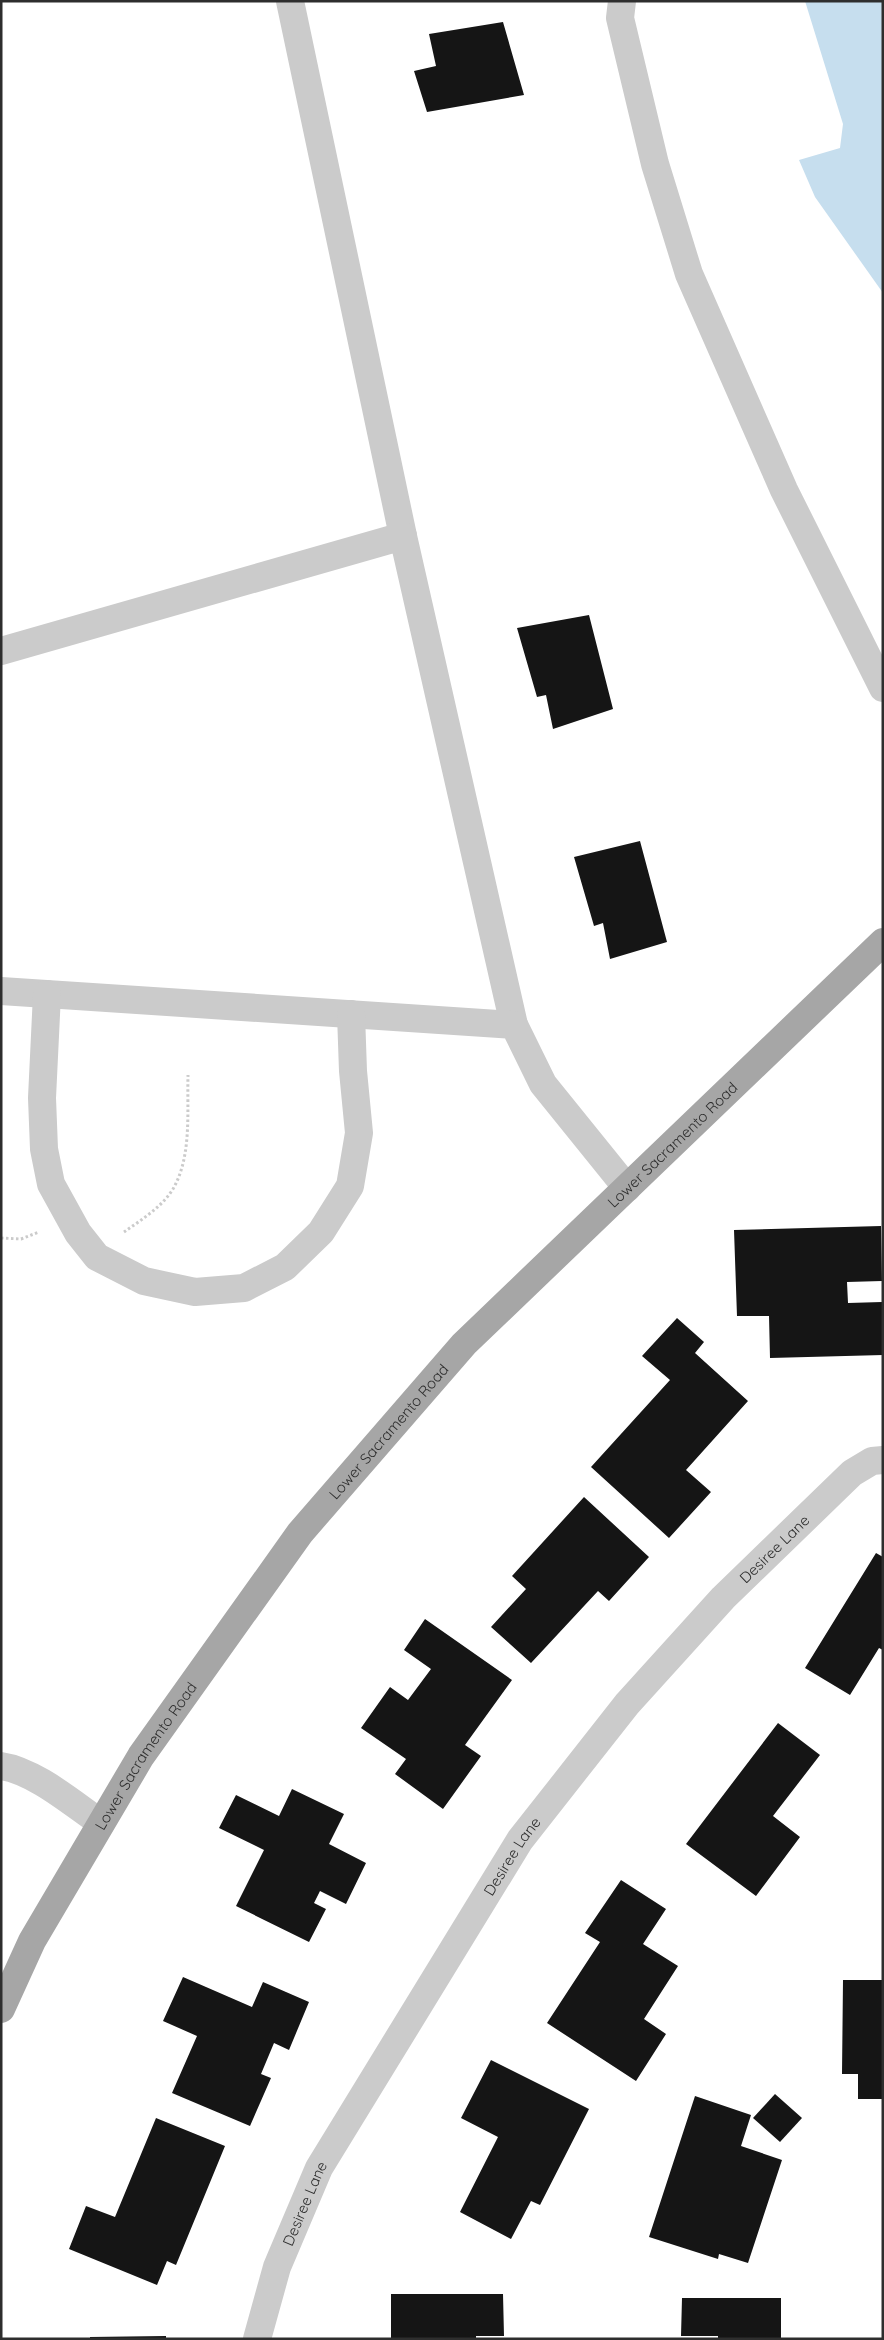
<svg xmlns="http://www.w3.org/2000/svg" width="884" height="2340" font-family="Quicksand,sans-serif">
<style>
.water{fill:#c6deee}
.building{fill:#151515}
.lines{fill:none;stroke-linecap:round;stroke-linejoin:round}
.path{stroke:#cbcbcb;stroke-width:3;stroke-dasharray:2.5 2.5;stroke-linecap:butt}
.minor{stroke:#cbcbcb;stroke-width:28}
.major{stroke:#a6a6a6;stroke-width:28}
.labels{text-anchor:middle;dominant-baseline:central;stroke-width:5;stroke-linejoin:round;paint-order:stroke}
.street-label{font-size:15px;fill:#2e2e2e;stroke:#fff}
</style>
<rect width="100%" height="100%" fill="#fff"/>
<path class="water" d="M805,1H883V293L815,197L799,160L840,148L843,124Z"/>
<g class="building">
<path d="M503,22L524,95L427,112L414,71L436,66L429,34Z"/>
<path d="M589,615L613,709L553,729L546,695L537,697L517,628Z"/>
<path d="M640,841L667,942L610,959L603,923L594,926L574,857Z"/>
<path d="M881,1226L882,1281L847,1282L848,1303L882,1302L883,1355L770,1358L769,1316H737L734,1230Z"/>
<path d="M677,1318L704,1342L695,1353L748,1401L686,1470L711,1492L669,1538L591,1467L670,1380L642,1356Z"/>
<path d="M584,1497L649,1557L609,1601L598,1591L531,1663L491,1627L526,1589L512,1576Z"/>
<path d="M876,1553L883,1557V1650L879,1648L850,1695L805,1668Z"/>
<path d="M425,1619L512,1680L465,1745L481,1756L443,1809L395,1774L406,1759L361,1728L390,1687L408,1700L431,1669L404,1650Z"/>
<path d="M778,1723L820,1755L773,1816L800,1837L756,1896L686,1844Z"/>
<path d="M292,1789L344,1814L329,1844L366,1863L346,1904L320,1891L314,1903L326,1909L309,1942L236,1906L264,1850L219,1828L236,1795L279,1816Z"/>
<path d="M621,1880L666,1909L643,1944L678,1966L644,2019L666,2034L636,2081L547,2023L600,1942L585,1933Z"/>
<path d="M183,1977L252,2007L263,1982L309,2002L289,2050L274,2043L261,2074L271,2078L250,2126L172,2093L197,2036L163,2021Z"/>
<path d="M843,1980H883V2099H858V2074H842Z"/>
<path d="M491,2060L589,2109L540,2205L531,2201L511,2239L460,2212L498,2137L461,2118Z"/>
<path d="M775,2094L802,2118L780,2142L753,2118Z"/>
<path d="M695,2096L751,2115L741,2146L782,2160L748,2263L719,2254L718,2259L649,2237Z"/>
<path d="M156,2118L225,2146L176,2265L167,2261L157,2285L69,2249L86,2206L115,2217Z"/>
<path d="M391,2294H503L504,2336H476V2339H391Z"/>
<path d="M682,2298H781V2339H718V2336H681Z"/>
<path d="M166,2336V2339H90V2337Z"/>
</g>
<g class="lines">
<g class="path">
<path d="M124,1232C141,1220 162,1207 173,1189C192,1156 187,1112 188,1075"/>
<path d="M1,1238L21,1239L39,1232"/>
</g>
<g class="minor">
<path d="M290,1L403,536"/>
<path d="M622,1L620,18L655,164L689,274L784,490L883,688"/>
<path d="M1,651L403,536L514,1025"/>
<path d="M1,991L514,1025L543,1084L627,1188"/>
<path d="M47,994L42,1098L44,1149L51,1184L78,1233L97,1257L144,1281L195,1292L244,1288L285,1267L321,1232L350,1186L359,1133L353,1071L351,1014"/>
<path d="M1,1766C35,1771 73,1804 101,1823"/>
<path id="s1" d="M257,2339L277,2267L319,2168L520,1840L627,1704L723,1598L852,1473L872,1461L883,1460"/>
</g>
<path class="major" id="s2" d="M1,2009L32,1941L141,1756L300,1533L464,1344L883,942"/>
</g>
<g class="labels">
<g class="street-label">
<text stroke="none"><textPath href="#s2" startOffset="1102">Lower Sacramento Road</textPath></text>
<text stroke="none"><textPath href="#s2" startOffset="698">Lower Sacramento Road</textPath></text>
<text stroke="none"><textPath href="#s1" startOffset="954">Desiree Lane</textPath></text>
<text stroke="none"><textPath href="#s2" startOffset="292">Lower Sacramento Road</textPath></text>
<text stroke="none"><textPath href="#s1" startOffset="549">Desiree Lane</textPath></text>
<text stroke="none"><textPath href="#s1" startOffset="144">Desiree Lane</textPath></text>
</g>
</g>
<rect width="884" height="2340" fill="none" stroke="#2e2e2e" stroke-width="5"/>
</svg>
